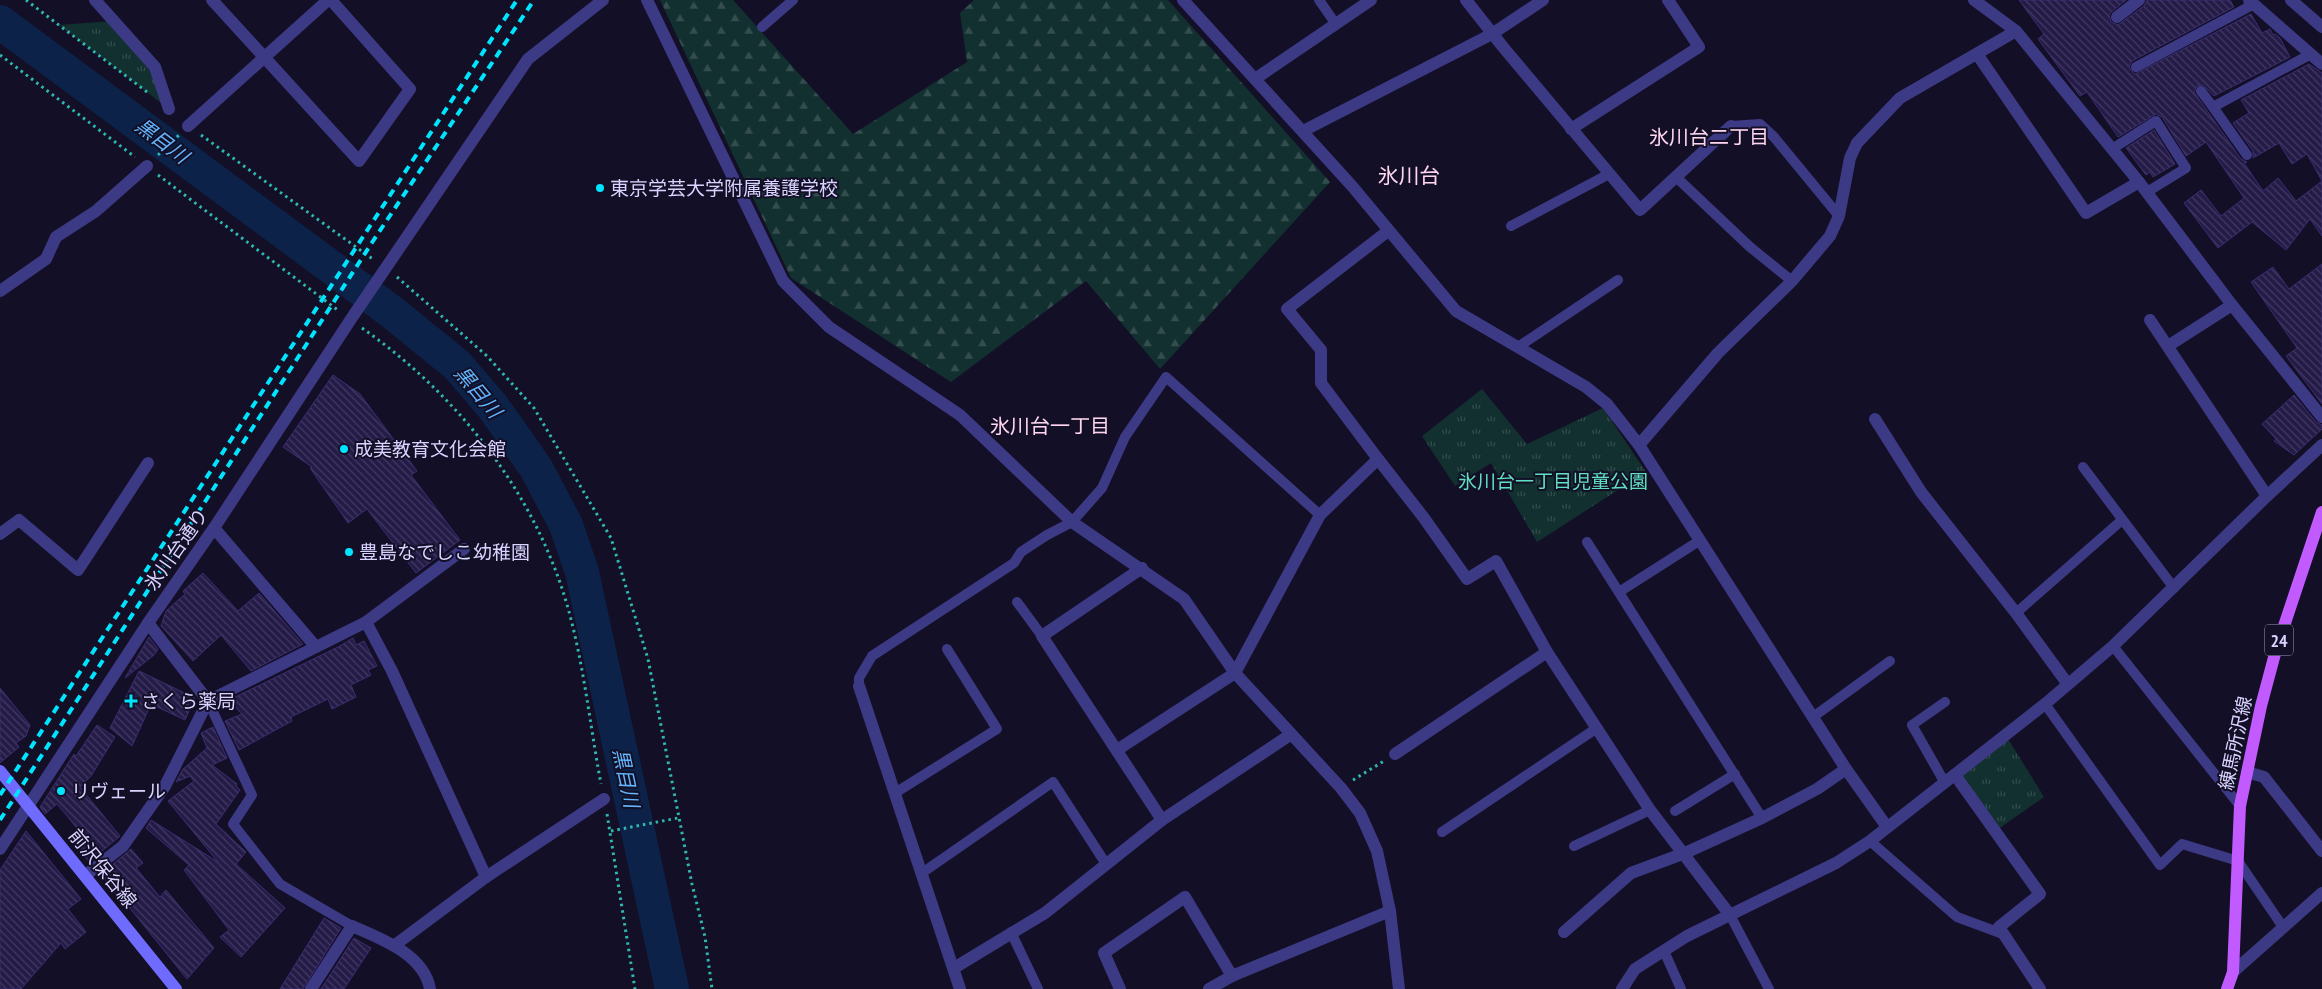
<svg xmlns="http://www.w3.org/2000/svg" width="2322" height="989" font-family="'PT Sans Narrow','Noto Sans JP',sans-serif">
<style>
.forest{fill:url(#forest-firs)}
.park{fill:url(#park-tufts)}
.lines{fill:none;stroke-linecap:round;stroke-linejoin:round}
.river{stroke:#0c2248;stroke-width:34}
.building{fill:url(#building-back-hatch);stroke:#3b2d73}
.path{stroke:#2fb8b0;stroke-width:3;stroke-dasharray:2.5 4;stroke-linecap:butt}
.service{stroke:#3d3a85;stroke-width:10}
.minor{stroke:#3d3a85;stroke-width:12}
.tertiary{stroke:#3d3a85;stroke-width:12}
.secondary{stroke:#6f6bff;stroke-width:12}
.primary{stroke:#c25bff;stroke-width:12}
.rail{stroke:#00e5ff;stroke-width:4;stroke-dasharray:8 6;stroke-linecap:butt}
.poi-dot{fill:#00e5ff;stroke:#130f26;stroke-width:2}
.labels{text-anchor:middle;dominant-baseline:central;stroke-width:4;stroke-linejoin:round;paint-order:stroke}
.shield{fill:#130f26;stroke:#9e99be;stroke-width:1}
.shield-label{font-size:18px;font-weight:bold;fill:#d9d4ff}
.poi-label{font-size:19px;fill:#d9d4ff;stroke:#130f26;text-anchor:start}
.park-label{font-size:19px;fill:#5fe0c0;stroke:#130f26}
.street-label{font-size:19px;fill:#d9d4ff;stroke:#130f26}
.neighbourhood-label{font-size:20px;fill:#ffd6f0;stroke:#130f26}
.water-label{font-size:20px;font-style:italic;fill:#62b6ff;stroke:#130f26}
.quarter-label{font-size:21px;fill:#ffd6f0;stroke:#130f26}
</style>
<defs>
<pattern id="forest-firs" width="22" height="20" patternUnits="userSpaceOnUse" patternTransform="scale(1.25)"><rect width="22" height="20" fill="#12302f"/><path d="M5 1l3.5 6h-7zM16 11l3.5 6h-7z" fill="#344d4e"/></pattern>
<pattern id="park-tufts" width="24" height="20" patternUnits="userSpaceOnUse" patternTransform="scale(1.25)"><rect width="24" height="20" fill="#12302f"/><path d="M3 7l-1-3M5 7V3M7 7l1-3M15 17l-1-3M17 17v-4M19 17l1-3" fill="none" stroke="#344d4e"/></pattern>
<pattern id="building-back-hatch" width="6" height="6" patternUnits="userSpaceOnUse" patternTransform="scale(1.25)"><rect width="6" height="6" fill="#241b47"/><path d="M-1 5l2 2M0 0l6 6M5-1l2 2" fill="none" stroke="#433b63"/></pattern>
</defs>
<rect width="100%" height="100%" fill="#130f26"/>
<path class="forest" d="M660,0H733L853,134L967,62L960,13L974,0H1168L1330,182L1160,369L1086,281L951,382L791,278Z"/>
<g class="park">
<path d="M114,21L155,67L169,109L59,25Z"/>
<path d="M1482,389L1527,444L1603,408L1646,472L1537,542L1491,463L1455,486L1422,436Z"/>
<path d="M2005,734L2044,797L1994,832L1956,771Z"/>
</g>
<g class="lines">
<path class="river" d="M0,22L393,313L457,365L493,407L536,468L566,525L582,572L672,989"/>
</g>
<g class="building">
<path d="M2019,0H2126L2109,14L2111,22L2118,25L2144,6L2147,0H2230L2234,7L2132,61L2129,67L2135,74L2251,14L2262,33L2270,29L2273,35L2275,34L2280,38L2290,57L2214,96L2203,85L2197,86L2194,92L2241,159L2247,162L2244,163L2263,191L2278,178L2296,201L2322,181V236L2310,219L2286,250L2252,222L2218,248L2184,203L2201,190L2221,216L2244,198L2206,142L2186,156L2162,117L2156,114L2118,137L2087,92L2080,96L2038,39L2044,34Z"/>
<path d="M2309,64L2322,73V181L2307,154L2292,164L2279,143L2253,158V151L2233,123L2249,113L2241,100Z"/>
<path d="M2154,130L2175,164L2153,177L2150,172L2146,175L2126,148Z"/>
<path d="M2322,264V404L2286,356L2297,348L2251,282L2273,267L2289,289Z"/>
<path d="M333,375L360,394L417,471L411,475L460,540L416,573L367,509L348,523L310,468L312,467L283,447Z"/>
<path d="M2294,395L2316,422L2322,425V429L2294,455L2274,441L2276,439L2262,424Z"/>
<path d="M203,573L238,611L259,593L303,644L251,671L221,635L193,661L161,626L166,611L185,594L183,591Z"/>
<path d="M149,637L158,649L154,655L125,678Z"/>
<path d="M353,638L356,645L364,641L377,666L368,670L371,675L351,685L356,697L332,709L328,699L291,717L292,721L239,750L225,721L242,714L229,700L340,646Z"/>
<path d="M139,671L195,698L185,720L151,704L132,746L110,728Z"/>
<path d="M0,688L30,725L26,736L16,743L19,747L0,763Z"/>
<path d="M97,725L115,737L91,776L80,787L120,836L89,862L77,846L86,839L57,804L45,814L40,807L74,754L76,756Z"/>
<path d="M213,727L227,758L212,765L237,784L236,786L240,790L216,824L246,852L236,864L285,908L241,957L220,937L229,930L184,870L189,865L146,828L151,820L218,862L168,801L194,781L190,776L176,782L183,769L207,748L201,733Z"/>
<path d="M26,831L81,899L68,909L86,932L65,949L61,943L21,989H0V870Z"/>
<path d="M131,849L143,863L136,868L160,897L166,890L214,948L187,979L121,897L119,898L100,875Z"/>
<path d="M324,918L341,928L303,989H280Z"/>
<path d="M354,938L371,948L344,989H321Z"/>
</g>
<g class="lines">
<g class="path">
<path d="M26,0L147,92"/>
<path d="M0,55L135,157"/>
<path d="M201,135L374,260"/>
<path d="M158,155L179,135"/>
<path d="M158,175L339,311"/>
<path d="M397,277L487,356L534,408L611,538L648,659L692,884L705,937L712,989"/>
<path d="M362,328C449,389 521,475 558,577C582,643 588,715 601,784"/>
<path d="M1353,780L1384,761"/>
<path d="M607,814L635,989"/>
<path d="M611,831L678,818"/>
</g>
<g class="service">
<path d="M1319,0L1335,23"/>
<path d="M762,27L793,0"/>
<path d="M2136,67L2254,4"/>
<path d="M2201,91L2213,107"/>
<path d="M1731,126L1760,124L1774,137L1839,216"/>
<path d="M2112,149L2156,121L2186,168L2147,192"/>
<path d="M2247,155L2213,107L2311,54"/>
<path d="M1676,177L1750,247L1792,281"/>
<path d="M1511,226L1609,174"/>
<path d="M1518,347L1618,280"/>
<path d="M2083,467L2174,588"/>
<path d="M1587,542L1762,818"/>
<path d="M1619,592L1699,541"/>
<path d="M1017,602L1042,636"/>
<path d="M2016,613L2122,520"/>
<path d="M2113,646L2240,806"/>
<path d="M859,686V678L872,656L1014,563L1021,552L1047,535L1072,522L1102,488L1125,437L1166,377L1320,515"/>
<path d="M208,701L252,795L233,824L280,884L352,926"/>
<path d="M2045,704L2160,865L2182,844L2238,861L2283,927"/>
<path d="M1813,717L1890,661"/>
<path d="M1945,783L1912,725L1945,702"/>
<path d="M895,793L997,729L947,649"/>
<path d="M1675,811L1735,774"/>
<path d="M1442,832L1597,728"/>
<path d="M1870,841L1957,917L2003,934"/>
<path d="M1574,846L1650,810"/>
<path d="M922,873L1053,782L1106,864"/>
<path d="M1730,915L1769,989"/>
<path d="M1011,932L1038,989"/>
<path d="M1664,951L1681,989"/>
</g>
<g class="minor">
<path d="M95,0L155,67L169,109"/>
<path d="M212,0L359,161L410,89L331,0"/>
<path d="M647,0L783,281L829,327L960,415L1072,522L1184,599L1235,673L1341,788L1360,813L1377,851L1390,911L1399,989"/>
<path d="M1183,0L1352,186L1456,311L1586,387L1607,404L1639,445L1846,769L1887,827"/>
<path d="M1466,0L1503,47L1640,210L1731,126"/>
<path d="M1974,0L2016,31L2139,182L2232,305L2322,417"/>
<path d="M2249,0L2322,64"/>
<path d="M2117,17L2139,0"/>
<path d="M1977,54L2086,213L2139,182"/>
<path d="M1255,79L1371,0"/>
<path d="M188,126L328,0"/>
<path d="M1571,129L1699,47L1668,0"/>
<path d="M1303,131L1492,34L1543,0"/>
<path d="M0,291L46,259L56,237L96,211L147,166"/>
<path d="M2150,320L2267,496"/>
<path d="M2168,346L2232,305"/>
<path d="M1875,419L1921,492L2016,613L2067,683"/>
<path d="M1639,445L1718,353L1792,281L1830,236L1839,216L1850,158L1857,143L1900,98L2016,31"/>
<path d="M1378,459L1424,518L1467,579L1496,561L1547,652L1650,810L1730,915"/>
<path d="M214,528L316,647"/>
<path d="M0,534L19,520L78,570L148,463"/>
<path d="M1142,568L1042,636L1162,820"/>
<path d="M366,622L392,671L486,877"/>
<path d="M148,623L208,701"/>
<path d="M859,686L960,989"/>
<path d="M1117,750L1235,673L1320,515L1378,459L1321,383V350L1287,309L1388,231"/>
<path d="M1395,754L1547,652"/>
<path d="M2247,772L2264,777L2322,851"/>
<path d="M1955,775L2040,894L1999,927L2040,989"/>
<path d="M0,849L148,623L214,528L351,319L528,59L603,0"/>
<path d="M86,875L123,846L165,786L208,701L366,622L464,549"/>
<path d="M1564,932L1631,873L1685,853L1762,818L1817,789L1846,769"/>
<path d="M395,945L486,877L604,799"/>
<path d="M954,968L1045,913L1162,820L1290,735"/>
<path d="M2233,972L2322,893"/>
<path d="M311,989L352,926C381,939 424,954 430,989"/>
<path d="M1120,989L1104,953L1185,897L1232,976"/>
<path d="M1209,989L1232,976L1390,911"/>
<path d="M1622,989L1635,969L1687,936L1836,863L1870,841L2045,704L2113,646L2267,496L2322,445"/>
</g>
<path class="tertiary" d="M2291,0L2322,27"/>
<path class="secondary" d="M0,771L176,989"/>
<path class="primary" d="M2227,989L2233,972L2240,806L2261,706L2276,650L2322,512"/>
<g class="rail">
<path d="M0,795L517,0"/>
<path d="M0,820L373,241L534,0"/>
</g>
</g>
<g class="poi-dot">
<circle cx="600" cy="188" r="5"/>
<circle cx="344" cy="449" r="5"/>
<circle cx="349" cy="552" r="5"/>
<path d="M128.5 693.5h5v5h5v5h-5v5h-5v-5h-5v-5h5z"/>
<circle cx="61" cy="791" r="5"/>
</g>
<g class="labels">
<rect class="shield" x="2265" y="624.5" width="28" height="31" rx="4"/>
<g class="shield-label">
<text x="2279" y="640">24</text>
</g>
<g class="poi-label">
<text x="610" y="188">東京学芸大学附属養護学校</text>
<text x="354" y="449">成美教育文化会館</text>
<text x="359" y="552">豊島なでしこ幼稚園</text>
<text x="141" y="701">さくら薬局</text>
<text x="71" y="791">リヴェール</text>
</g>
<g class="park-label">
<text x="1553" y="481">氷川台一丁目児童公園</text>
</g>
<g class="street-label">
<text transform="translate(176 549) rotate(-55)">氷川台通り</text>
<text transform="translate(2235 743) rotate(-78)">練馬所沢線</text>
<text transform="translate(103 868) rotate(51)">前沢保谷線</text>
</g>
<g class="neighbourhood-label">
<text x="1709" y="137">氷川台二丁目</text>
<text x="1050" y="426">氷川台一丁目</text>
</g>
<g class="water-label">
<text transform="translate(162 141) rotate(37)">黒目川</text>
<text transform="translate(478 392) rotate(50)">黒目川</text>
<text transform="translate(626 778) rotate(78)">黒目川</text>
</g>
<g class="quarter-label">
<text x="1409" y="175">氷川台</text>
</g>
</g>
</svg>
